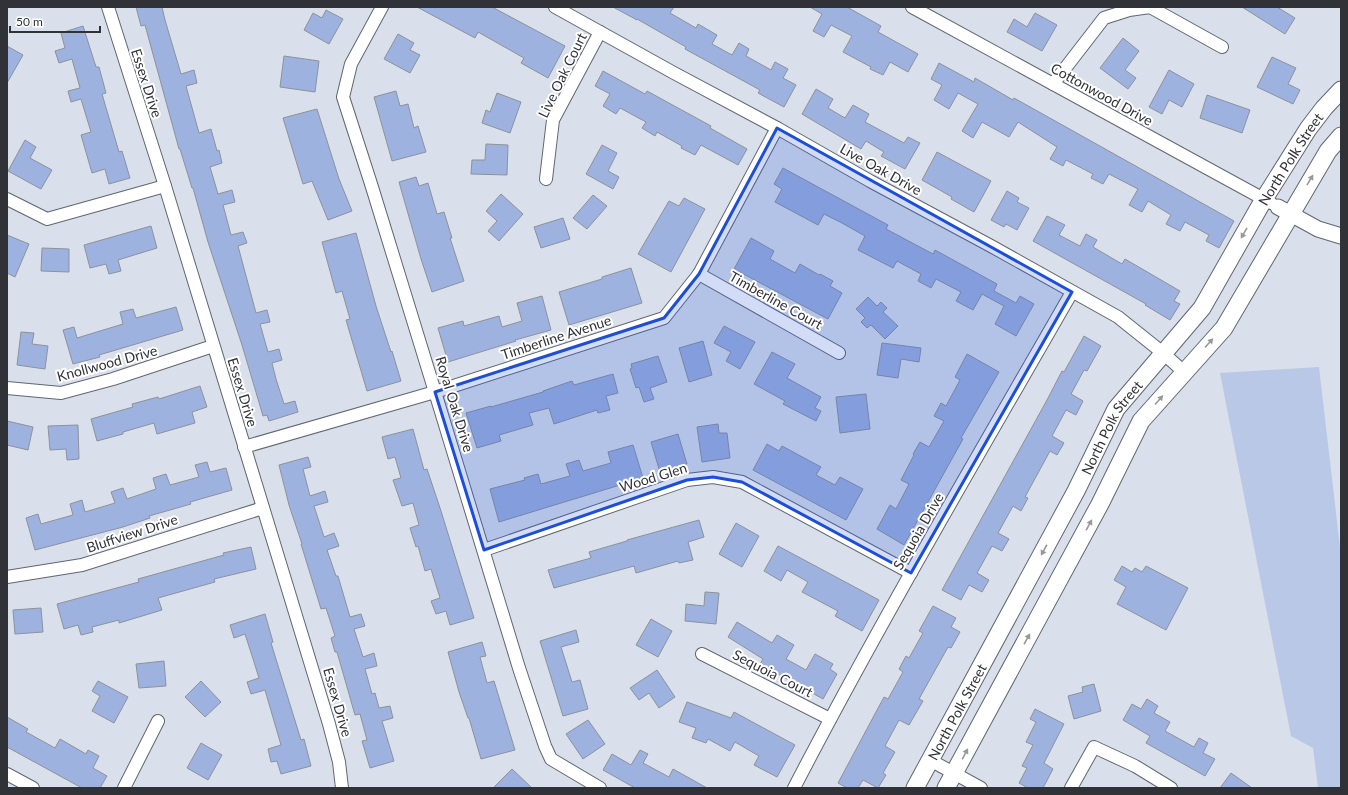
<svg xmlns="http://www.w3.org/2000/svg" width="1348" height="795" font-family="Lato,sans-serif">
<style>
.green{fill:#b9c8e7}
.building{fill:#9eb2df;stroke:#8c929d}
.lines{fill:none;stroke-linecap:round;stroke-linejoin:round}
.minor-casing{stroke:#616671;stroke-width:14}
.tertiary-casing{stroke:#616671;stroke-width:17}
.secondary-casing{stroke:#616671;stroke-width:19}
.minor{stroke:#fff;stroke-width:12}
.tertiary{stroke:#fff;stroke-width:15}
.secondary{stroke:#fff;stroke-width:17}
.oneway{fill:#98989b}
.marked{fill:#1d4ed8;fill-opacity:0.2;stroke:#1d4ed8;stroke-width:3;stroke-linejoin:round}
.labels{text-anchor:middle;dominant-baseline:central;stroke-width:4;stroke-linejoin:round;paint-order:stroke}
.street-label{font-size:14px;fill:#303237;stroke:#fff}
</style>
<rect width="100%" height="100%" fill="#d9dfeb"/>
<path class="green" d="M1319,367L1341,556V788H1318L1313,748L1291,736L1220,373Z"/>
<g class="building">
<path d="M136,7H162L165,20L181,74L194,70L197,83L186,86L199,133L211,129L217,151L219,150L222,163L210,167L218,194L232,190L235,202L223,205L231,235L243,232L247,243L238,246L256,313L267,310L270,322L260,324L268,352L279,349L282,360L272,363L276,379L284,404L295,401L298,412L269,421L267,415L263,416L242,345L208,242L193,188H192L180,149H179L145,25L141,26Z"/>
<path d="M417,7H492L565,46L548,78L521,63L524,58L478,32L475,38Z"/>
<path d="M613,7H674L670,13L696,28L698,24L717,35L712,44L732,55L739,43L749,49L746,56L771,70L775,62L788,69L783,78L796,85L784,107L758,93L760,90L685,49L686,47L637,19V20Z"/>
<path d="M810,7H847L881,26L878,32L918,54L908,72L890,62L883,75L870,69L871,67L843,52L852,36L831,25L824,37L813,31L822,14Z"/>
<path d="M1242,7H1277L1295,18L1285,34Z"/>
<path d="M326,10L343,19L329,44L304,30L313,13L322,18Z"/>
<path d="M1035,13L1057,25L1042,51L1007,32L1014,19L1027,27Z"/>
<path d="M83,26L96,67H99L106,93L102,94L119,152L122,151L130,178L109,184L105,169L92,173L81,135L91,132L81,99L71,102L68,91L80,88L72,59L59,63L55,51L65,48L61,33Z"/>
<path d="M398,34L414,43L410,50L420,55L410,73L384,59Z"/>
<path d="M1123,38L1139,51L1125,70L1136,78L1128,89L1100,68Z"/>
<path d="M7,46L23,55L7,83Z"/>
<path d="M284,56L319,61L315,92L280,87Z"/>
<path d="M1272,57L1296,68L1288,84L1300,90L1293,104L1257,87Z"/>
<path d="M939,63L974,82L975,78L1013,100L1014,98L1234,221L1219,248L1206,241L1209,235L1185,222L1180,231L1166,224L1171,215L1148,201L1142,212L1129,205L1138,189L1109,174L1103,184L1091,178L1093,174L1066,160L1063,166L1050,159L1057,147L1018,122L1009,137L982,122L973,138L962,131L978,104L958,93L949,109L934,100L942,85L931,79Z"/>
<path d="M1169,70L1194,84L1182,107L1169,100L1162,114L1149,107Z"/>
<path d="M603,71L645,94L647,91L711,126L710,128L747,149L738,165L701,145L695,155L681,148L682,146L657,132L655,136L642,128L646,122L620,108L616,114L603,106L610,94L595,86Z"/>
<path d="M816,89L833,99L828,108L845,118L853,105L869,114L865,122L904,143L908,137L920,143L905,169L881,156L884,152L866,141L861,149L802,114Z"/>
<path d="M396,91L400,106L408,104L414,128L418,126L426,152L392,161L374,97Z"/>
<path d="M497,93L521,102L510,133L482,123L486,110L490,112Z"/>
<path d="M1207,95L1250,110L1242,133L1200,118Z"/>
<path d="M317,109L339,179L352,211L328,220L312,181L303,184L283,118Z"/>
<path d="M25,140L36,147L30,158L52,170L41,189L8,171Z"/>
<path d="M486,144L508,145L507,175L471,174L472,160H485Z"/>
<path d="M602,145L617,153L608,171L619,177L613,189L586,174Z"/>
<path d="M937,152L991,181L974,212L951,199L952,197L922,180Z"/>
<path d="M783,168L888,225L886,229L933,254L935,250L997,284L994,291L1016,303L1020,296L1034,304L1016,336L995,324L1004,306L982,294L973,310L956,301L961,292L936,279L931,288L918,281L921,274L897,261L893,268L858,250L865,236L842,223L824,214L818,225L775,202L782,189L774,184Z"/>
<path d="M416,177L419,186L428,183L437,214L444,212L452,238H450L464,281L432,292L421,259L399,182Z"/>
<path d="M1007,191L1019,198L1017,202L1029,208L1017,230L1006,224L1004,227L991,220Z"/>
<path d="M501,194L523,214L499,241L488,231L497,221L486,211Z"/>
<path d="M593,195L607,206L587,229L573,218Z"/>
<path d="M684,198L705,209L671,272L638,254L669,201L679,206Z"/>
<path d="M1047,216L1065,225L1059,235L1080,246L1086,234L1097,240L1093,247L1122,264L1125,259L1180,291L1174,301L1180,304L1170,320L1145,305L1146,304L1033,241Z"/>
<path d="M563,218L570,239L541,248L534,227Z"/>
<path d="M151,226L157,248L118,260L121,271L109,274L106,264L90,268L84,245Z"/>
<path d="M356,233L376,306L391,352L392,351L401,381L367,391L346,320L350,319L342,291L336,293L322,242Z"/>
<path d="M7,235L29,244L15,277L7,273Z"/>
<path d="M751,238L774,251L770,259L795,273L800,264L819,275L820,274L833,281L830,286L842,293L828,319L734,269Z"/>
<path d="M42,248L69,249V272L41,271Z"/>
<path d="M631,268L642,303L569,325L559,292L602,279V277Z"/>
<path d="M542,296L551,330L515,340L516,341L448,362L438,328L463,321L464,326L499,316L502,327L522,321L517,303Z"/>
<path d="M868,297L877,306L881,302L887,308L883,312L898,326L885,339L871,325L867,328L861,322L865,318L856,309Z"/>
<path d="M176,307L183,330L99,355L100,357L73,364L63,330L74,327L77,338L123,324L120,312L133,309L136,318Z"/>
<path d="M724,326L755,342L740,369L726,361L731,352L714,343Z"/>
<path d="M21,332L34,333L32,344L48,346L45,369L17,365Z"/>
<path d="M1084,336L1101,346L1087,371L1084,370L1071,394L1083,401L1076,415L1066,410L1052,436L1064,443L1057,455L1050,451L1025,497L1028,498L1021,511L1013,506L998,533L1009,539L1002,551L992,546L977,573L989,580L982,592L969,585L961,600L942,590L1047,400L1062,371L1064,372Z"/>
<path d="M703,341L712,375L689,382L679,348Z"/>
<path d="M882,343L921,348L919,362L901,359L898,378L877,375Z"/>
<path d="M772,352L795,364L787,378L821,397L815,408L821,411L816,421L783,404L785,401L754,384Z"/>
<path d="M967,354L999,372L961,438L963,439L904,545L877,529L890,505L896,509L909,484L901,480L914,455L913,454L920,442L929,447L944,421L934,416L941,403L946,406L960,380L955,377Z"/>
<path d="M658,356L667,382L650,388L654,399L644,402L639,387L636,388L630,369L632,368L631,364Z"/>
<path d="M613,374L618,393L606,396L610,410L598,413L597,410L554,424L549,408L529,413L533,425L499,435L501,441L477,448L466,413L491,406V407L543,392V391L572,381L574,385Z"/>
<path d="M200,386L207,407L192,412L195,423L157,434L154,423L123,432V434L97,441L91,419L133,407L132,404L158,397L159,399Z"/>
<path d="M866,394L870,429L840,433L836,397Z"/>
<path d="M7,421L33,427L28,450L7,445Z"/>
<path d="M718,424L719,433H727L730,458L702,462L697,427Z"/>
<path d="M78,425L79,459L67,460L66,449L50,450L48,426Z"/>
<path d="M413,429L424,470L427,469L441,511L474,618L450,625L446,611L436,614L431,601L440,598L431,569L425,571L418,546L416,547L410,528L419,525L413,503L402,506L393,480L401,478L395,457L388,459L382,437Z"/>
<path d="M678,434L687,464L660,472L651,442Z"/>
<path d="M767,444L779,451L782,446L821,467L816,475L835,485L840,477L863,489L846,520L753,470Z"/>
<path d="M633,445L643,478L499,522L490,489L525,480L524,478L538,474L541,484L570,476L566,464L579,460L583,471L611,463L608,452Z"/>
<path d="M308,457L311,467L303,469L310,496L325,491L328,502L314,506L324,537L334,533L339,546L327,550L336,576H338L350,617L361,614L365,626L354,629L363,657L374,653L377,666L365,669L372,694L375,693L379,708L390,706L393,718L382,721L394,761L370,768L362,741L367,740L360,714L355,715L337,652H335L331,638L335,636L326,608L321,609L301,544H302L289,505L279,465Z"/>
<path d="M207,462L210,472L226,468L232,490L190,502L191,504L149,516L150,518L123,527L35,550L26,518L38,514L41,524L73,515L70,504L82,500L85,512L115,503L111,492L123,488L127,499L156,489L153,478L166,474L170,485L199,477L195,465Z"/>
<path d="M699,520L704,537L688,542L693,560L679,563L678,561L636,573L634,566L554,588L548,570L591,558L589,552L627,541V540Z"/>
<path d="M736,523L759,536L742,567L719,554Z"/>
<path d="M778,546L879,600L862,631L835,616L838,611L802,592L808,582L787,570L781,581L764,571Z"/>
<path d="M251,547L256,569L214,579L215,582L158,598L162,610L119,623V620L92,627L93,632L81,635L78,625L64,629L57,604L139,582L138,579L224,555L223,553Z"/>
<path d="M1122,566L1132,572L1135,568L1142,572L1146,566L1188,588L1166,630L1117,604L1126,587L1114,580Z"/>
<path d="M705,592L719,593L716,624L685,621L686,604L704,606Z"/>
<path d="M933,606L956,618L951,627L960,632L951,648L948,647L919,699L923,701L909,725L899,720L885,746L895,752L883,773L886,775L878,788L863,780L858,788H847L838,783L884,697L888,699L903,672L899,669L906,656L909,658L923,633L919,631Z"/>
<path d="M41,608L43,632L15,634L13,610Z"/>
<path d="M265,614L273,642L271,643L301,740L304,739L311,766L281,774L277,761L271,762L268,749L281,745L265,690L251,694L247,682L259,678L254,662L245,634L234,638L230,625Z"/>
<path d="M651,619L672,631L658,657L636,645Z"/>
<path d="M737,622L772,643L777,635L794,645L786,659L806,670L815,654L833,664L830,669L837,674L823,699L760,664L763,659L728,637Z"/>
<path d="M576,630L579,642L561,647L572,682L580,680L588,709L563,716L540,641Z"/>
<path d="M482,642L486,656L480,657L487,683L494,681L515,750L481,759L469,718H468L459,692L448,652Z"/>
<path d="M164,661L166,686L139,688L136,664Z"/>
<path d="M657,670L675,697L659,708L649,693L639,700L630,688Z"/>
<path d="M98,681L128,697L114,723L92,711L100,696L92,691Z"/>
<path d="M201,681L221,702L205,717L185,697Z"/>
<path d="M1094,684L1101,711L1074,719L1068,696L1083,692L1082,687Z"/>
<path d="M1147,699L1158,706L1154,713L1170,722L1165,731L1194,747L1199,738L1208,743L1203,753L1215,759L1205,776L1146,743L1150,736L1123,720L1132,704L1141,709Z"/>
<path d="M687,702L731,718L734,712L795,745L777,777L754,765L759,756L735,742L730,751L708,739L706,743L692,738L696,728L679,722Z"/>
<path d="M1035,709L1064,724L1044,763L1053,769L1043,788H1028L1019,783L1027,768L1022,766L1033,745L1026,742L1036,722L1030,719Z"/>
<path d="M7,717L28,729L26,732L55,748L60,739L86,754L88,750L99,756L93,768L107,776L100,788H82L7,747Z"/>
<path d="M588,720L605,744L583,759L566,734Z"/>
<path d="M201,743L222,755L208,780L187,768Z"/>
<path d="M640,750L648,754L643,763L669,777L673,769L707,788H635L603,770L612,754L631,765Z"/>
<path d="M512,769L532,788H493Z"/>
<path d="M1231,773L1252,788H1220Z"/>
</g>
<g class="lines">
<defs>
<g id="minor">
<path d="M108,7L165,186L329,724L339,762L342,788"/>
<path d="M382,7L351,64L343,97L372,187L435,392L519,668L545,746L551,759L600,788"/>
<path d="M555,7L674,73L777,128L870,181L991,246L1118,317L1163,353L1184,372"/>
<path d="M912,7L1271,203"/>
<path d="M1053,84L1104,18L1129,10L1150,7L1222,47"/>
<path d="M546,179L553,120L600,32"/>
<path d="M7,199L47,219L165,186"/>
<path d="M699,274L839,353"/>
<path d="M7,388L61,393L113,379L213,346"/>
<path d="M244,447L435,392L664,318L699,274L777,128"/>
<path d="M484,550L687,480L713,477L742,482L911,573"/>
<path d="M7,577L82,565L263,508"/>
<path d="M702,654L830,719"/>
<path d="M930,760L981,788"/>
<path d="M7,774L33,788"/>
<path d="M124,788L158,721"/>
<path d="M794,788C881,620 978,456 1072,292"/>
<path d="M1071,788L1094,747L1135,766L1171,788"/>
</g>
<path id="tertiary" d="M1278,207L1318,229L1341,236"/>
<g id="secondary">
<path id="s1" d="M915,788L1076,491L1116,409L1202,308L1264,199L1308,129L1324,108L1341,90"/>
<path d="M946,788L1100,504L1141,421L1224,328L1328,151L1341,136"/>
</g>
</defs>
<use href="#minor" class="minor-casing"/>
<use href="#tertiary" class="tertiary-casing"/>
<use href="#secondary" class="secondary-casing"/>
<use href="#minor" class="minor"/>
<use href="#tertiary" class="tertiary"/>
<use href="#secondary" class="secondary"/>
</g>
<defs><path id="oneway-solid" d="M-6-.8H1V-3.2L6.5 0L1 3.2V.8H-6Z"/></defs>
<g class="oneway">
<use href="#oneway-solid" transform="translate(1310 180) rotate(-59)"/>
<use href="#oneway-solid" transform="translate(1244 233) rotate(120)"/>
<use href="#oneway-solid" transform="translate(1209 343) rotate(-48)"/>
<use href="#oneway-solid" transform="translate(1159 400) rotate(-49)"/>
<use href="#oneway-solid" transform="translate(1089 525) rotate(-61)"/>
<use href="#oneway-solid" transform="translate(1044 550) rotate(119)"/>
<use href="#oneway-solid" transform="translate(1027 639) rotate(-61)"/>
<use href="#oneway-solid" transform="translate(965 754) rotate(-62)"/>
</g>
<path class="marked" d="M777,128L1072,292L911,573L742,482L713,477L687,480L484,550L435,392L664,318L699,274Z"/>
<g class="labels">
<g class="street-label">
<text transform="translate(562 75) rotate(-64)">Live Oak Court</text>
<text transform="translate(147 83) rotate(72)">Essex Drive</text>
<text transform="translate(1102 94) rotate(29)">Cottonwood Drive</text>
<text stroke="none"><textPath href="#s1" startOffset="735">North Polk Street</textPath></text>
<text transform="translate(881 169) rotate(29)">Live Oak Drive</text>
<text transform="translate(776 300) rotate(29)">Timberline Court</text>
<text transform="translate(556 337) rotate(-18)">Timberline Avenue</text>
<text transform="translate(107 363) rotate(-15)">Knollwood Drive</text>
<text transform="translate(243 392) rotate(73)">Essex Drive</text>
<text transform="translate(455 404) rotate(73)">Royal Oak Drive</text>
<text stroke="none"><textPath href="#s1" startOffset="411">North Polk Street</textPath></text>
<text transform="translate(653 477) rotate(-17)">Wood Glen</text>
<text transform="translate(918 531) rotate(-60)">Sequoia Drive</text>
<text transform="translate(132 533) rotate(-18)">Bluffview Drive</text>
<text transform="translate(773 673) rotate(27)">Sequoia Court</text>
<text transform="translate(338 702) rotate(74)">Essex Drive</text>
<text stroke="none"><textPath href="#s1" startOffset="87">North Polk Street</textPath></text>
</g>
</g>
<rect width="1348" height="795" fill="none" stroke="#303237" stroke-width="16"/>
<path d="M10 26v6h90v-6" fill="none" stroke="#303237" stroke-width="2"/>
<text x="16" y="26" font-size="12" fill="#303237" stroke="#ffffff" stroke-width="3" paint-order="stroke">50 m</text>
</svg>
